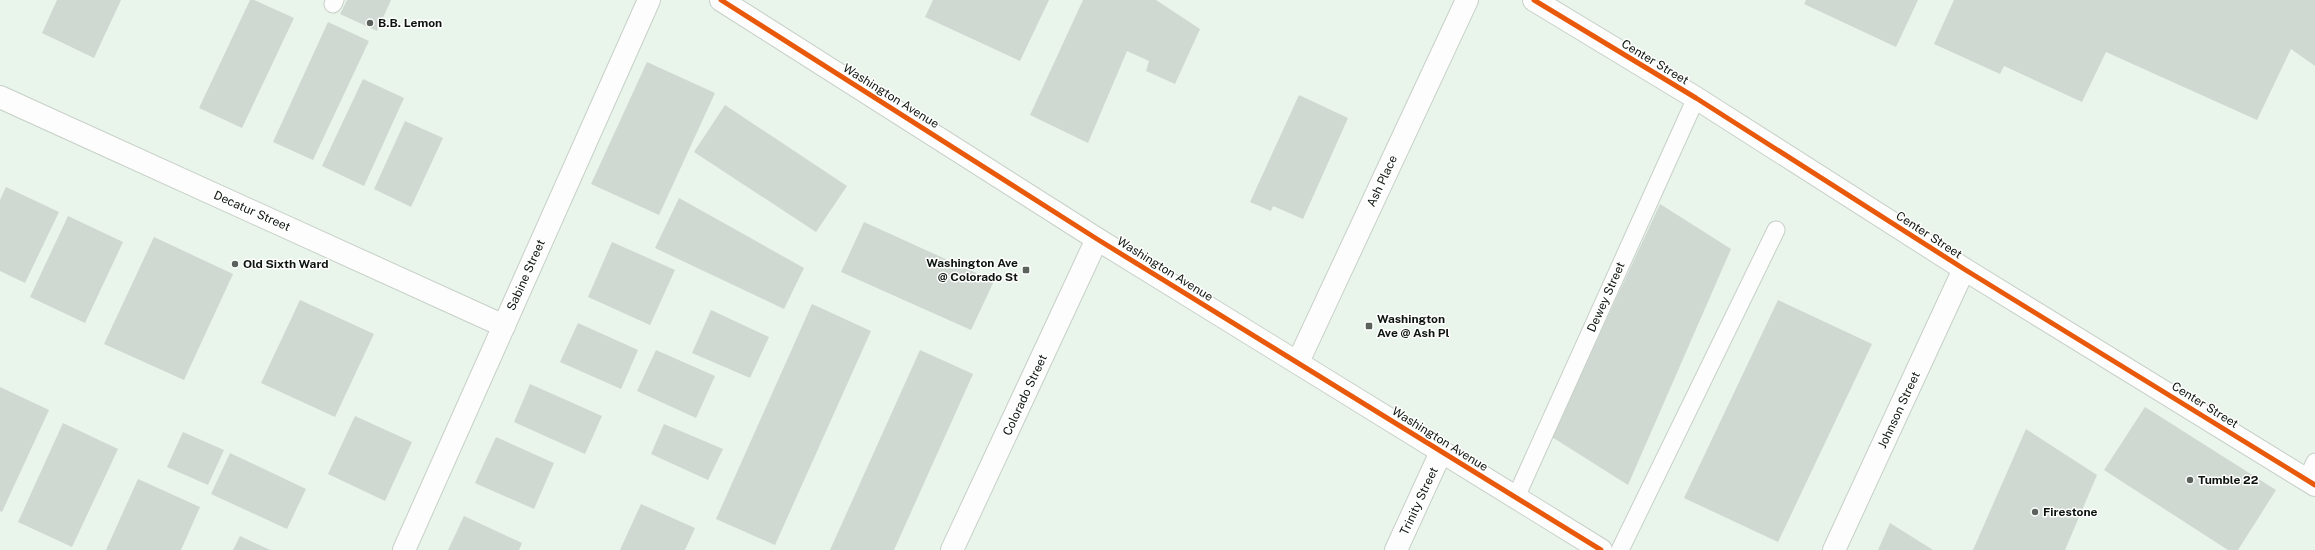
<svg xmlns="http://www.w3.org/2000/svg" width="2315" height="550" font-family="'Public Sans',sans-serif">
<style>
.building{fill:#cfd9d2}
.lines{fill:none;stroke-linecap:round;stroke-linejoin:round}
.service-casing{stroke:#c7d0c8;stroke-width:19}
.minor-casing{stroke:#c7d0c8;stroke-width:24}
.secondary-casing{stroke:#c7d0c8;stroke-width:24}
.service{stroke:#fcfdfc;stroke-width:17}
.minor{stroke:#fcfdfc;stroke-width:22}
.secondary{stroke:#fcfdfc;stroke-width:22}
.cycleway-casing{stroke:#fff;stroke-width:8}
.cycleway{stroke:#e8590c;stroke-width:5}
.poi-dot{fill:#5a625b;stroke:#fff;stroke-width:1.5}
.labels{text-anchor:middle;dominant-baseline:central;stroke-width:3;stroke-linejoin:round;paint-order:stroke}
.poi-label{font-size:12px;font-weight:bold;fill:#0d140e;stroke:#fff;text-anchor:start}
.street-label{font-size:12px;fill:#0d140e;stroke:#fff}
</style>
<rect width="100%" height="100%" fill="#e9f4ea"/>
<g class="building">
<path d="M57,0H121L94,58L42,33Z"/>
<path d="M250,0H254L294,18L242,128L199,108Z"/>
<path d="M347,0H391L377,31L340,14Z"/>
<path d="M933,0H1049L1020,61L925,17Z"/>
<path d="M1083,0H1156L1200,29L1175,84L1146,71L1149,61L1127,51L1088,143L1030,115Z"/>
<path d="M1806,0H1918L1896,47L1804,4Z"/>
<path d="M1954,0H2315V66L2291,49L2257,120L2106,52L2082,102L2004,66L2000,74L1934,44Z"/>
<path d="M328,22L369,41L313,160L273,142Z"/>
<path d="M647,62L715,93L659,215L591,184Z"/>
<path d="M363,79L404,98L364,186L322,166Z"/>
<path d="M1299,95L1348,118L1303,219L1273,206L1271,211L1250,202Z"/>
<path d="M725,105L847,186L816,232L694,152Z"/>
<path d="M405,121L443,138L411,207L374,189Z"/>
<path d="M6,187L59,212L25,283L0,271V200Z"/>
<path d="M679,198L804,268L784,309L655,248Z"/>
<path d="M1660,204L1731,249L1628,485L1552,437Z"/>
<path d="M68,216L123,242L85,323L30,297Z"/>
<path d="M864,222L994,281L971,330L841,272Z"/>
<path d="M154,237L233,274L184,380L104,344Z"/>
<path d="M612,242L675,270L650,325L588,297Z"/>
<path d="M300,300L374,334L335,417L261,383Z"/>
<path d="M1778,300L1872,344L1778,542L1684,498Z"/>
<path d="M812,304L871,331L775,545L716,519Z"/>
<path d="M711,310L769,337L750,378L692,353Z"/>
<path d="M578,323L638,350L621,389L560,362Z"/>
<path d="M656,350L715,376L696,418L637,391Z"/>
<path d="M920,350L973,374L894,550H830Z"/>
<path d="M530,384L602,416L585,454L514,422Z"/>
<path d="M0,387L49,410L2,512L0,511Z"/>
<path d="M2145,407L2276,490L2238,550H2228L2104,470Z"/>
<path d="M355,416L412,442L385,501L328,474Z"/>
<path d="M63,423L118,449L72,547L18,522Z"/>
<path d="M664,424L723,449L708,480L651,454Z"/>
<path d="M2026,429L2097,475L2065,550H1973Z"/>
<path d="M183,432L224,450L208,485L167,467Z"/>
<path d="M496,437L554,463L534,509L475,483Z"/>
<path d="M230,453L306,489L287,529L211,494Z"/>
<path d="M138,479L200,507L181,550H106Z"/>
<path d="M641,504L695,528L685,550H620Z"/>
<path d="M464,516L522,543L519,550H448Z"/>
<path d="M1890,523L1933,550H1878Z"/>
<path d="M240,536L270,550H233Z"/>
</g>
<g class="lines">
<defs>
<g id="service">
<path d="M333,4L335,0"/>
<path d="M2307,479L2315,462"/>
<path d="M1516,497L1696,98"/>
<path d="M1620,550L1776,230"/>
</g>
<g id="minor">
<path d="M1534,0L1696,98L1964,269L2315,485"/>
<path d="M0,97L504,326"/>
<path d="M1298,362L1467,0"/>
<path d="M404,550L649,0"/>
<path d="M952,550L1097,239"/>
<path d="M1396,550L1441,452"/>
<path d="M1834,550L1964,269"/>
</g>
<path id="secondary" d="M721,0L1097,239L1601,550"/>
</defs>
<use href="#service" class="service-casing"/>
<use href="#minor" class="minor-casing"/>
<use href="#secondary" class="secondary-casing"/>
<use href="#service" class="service"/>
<use href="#minor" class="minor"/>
<use href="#secondary" class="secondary"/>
<defs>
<g id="cycleway">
<path d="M721,0L1097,239L1601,550"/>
<path d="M1534,0L1696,98L1964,269L2315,485"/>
</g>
</defs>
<use href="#cycleway" class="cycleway-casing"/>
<use href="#cycleway" class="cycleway"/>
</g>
<g class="poi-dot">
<circle cx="370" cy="23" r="4"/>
<circle cx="235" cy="264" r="4"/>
<rect x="1022" y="266" width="8" height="8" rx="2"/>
<rect x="1365" y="322" width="8" height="8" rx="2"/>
<circle cx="2190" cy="480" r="4"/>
<circle cx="2035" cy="512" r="4"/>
</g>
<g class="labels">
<g class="poi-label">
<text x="378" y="23">B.B. Lemon</text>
<text x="1018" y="263" text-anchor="end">Washington Ave<tspan x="1018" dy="14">@ Colorado St</tspan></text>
<text x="243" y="264">Old Sixth Ward</text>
<text x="1377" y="319">Washington<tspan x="1377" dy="14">Ave @ Ash Pl</tspan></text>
<text x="2198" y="480">Tumble 22</text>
<text x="2043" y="512">Firestone</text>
</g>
<g class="street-label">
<text transform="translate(1655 62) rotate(31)">Center Street</text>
<text transform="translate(891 96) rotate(32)">Washington Avenue</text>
<text transform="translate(1382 181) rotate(-65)">Ash Place</text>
<text transform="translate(252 211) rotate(24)">Decatur Street</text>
<text transform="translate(1929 235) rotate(33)">Center Street</text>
<text transform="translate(1165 269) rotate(32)">Washington Avenue</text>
<text transform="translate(526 275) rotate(-66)">Sabine Street</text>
<text transform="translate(1606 297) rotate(-66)">Dewey Street</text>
<text transform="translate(1025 395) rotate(-65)">Colorado Street</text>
<text transform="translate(2205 405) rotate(32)">Center Street</text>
<text transform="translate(1899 410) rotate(-65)">Johnson Street</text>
<text transform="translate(1440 439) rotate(32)">Washington Avenue</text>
<text transform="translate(1419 501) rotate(-65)">Trinity Street</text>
</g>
</g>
</svg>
